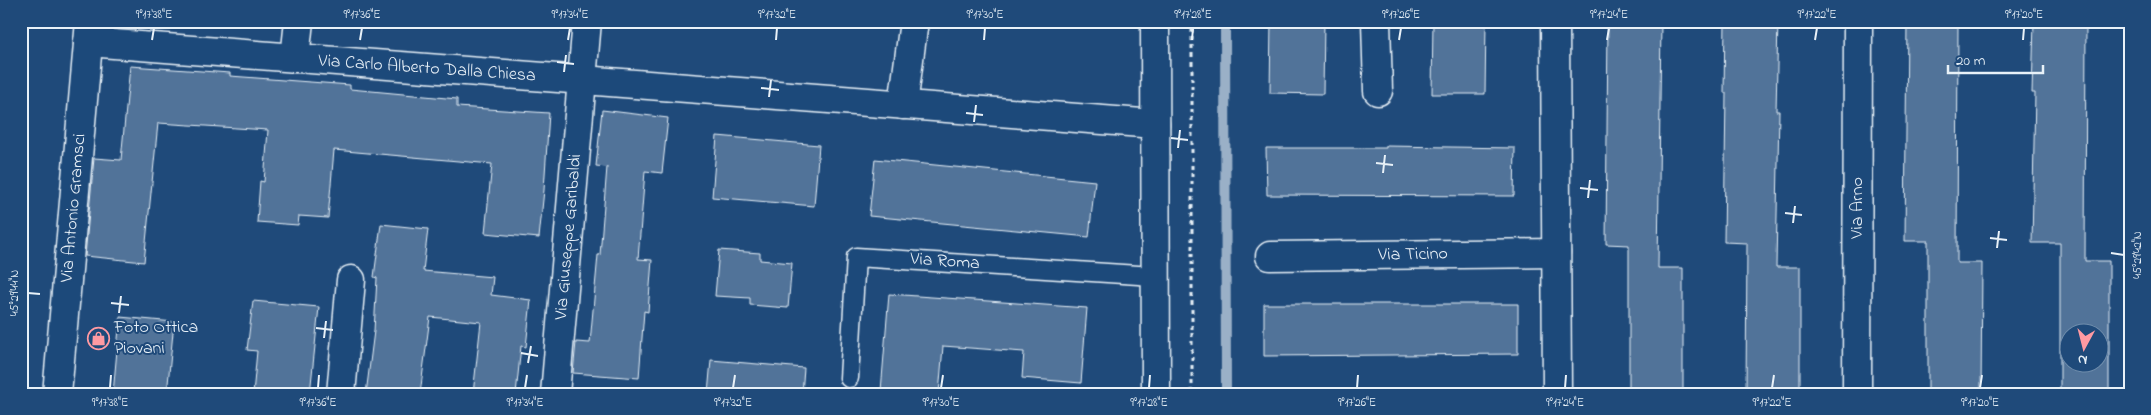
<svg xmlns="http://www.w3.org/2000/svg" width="2151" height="415" font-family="'Indie Flower',sans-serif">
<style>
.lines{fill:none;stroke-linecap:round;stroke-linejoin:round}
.stream{stroke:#9ab0c7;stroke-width:10}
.building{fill:#517399;stroke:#e8f1f8;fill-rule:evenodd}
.lane-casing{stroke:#e8f1f8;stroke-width:21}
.street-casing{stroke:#e8f1f8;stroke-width:31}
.path{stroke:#e8f1f8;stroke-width:3;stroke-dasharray:4 4;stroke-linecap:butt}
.lane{stroke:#1f4a7a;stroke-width:18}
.street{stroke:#1f4a7a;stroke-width:28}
.ticks{fill:none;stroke:#e8f1f8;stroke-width:2}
.labels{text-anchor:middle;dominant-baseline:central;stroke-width:4;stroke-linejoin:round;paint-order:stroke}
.street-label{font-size:18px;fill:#e8f1f8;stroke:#1f4a7a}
.poi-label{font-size:18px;fill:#e8f1f8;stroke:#1f4a7a;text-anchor:start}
.neatline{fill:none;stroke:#e8f1f8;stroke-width:2}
.ticks-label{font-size:12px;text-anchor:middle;fill:#e8f1f8}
</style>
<rect width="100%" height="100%" fill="#1f4a7a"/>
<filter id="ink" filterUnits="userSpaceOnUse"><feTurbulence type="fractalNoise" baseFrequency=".02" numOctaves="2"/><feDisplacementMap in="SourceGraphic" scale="10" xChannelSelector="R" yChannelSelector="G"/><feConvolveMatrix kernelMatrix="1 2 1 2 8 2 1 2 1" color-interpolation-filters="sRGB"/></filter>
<g filter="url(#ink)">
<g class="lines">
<path class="stream" d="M1225,21L1226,394"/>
</g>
<g class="building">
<path d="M1271,21H1324L1323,94L1270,93Z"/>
<path d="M1433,21H1486L1485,94H1432Z"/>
<path d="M1608,21H1661L1658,268H1683V394H1629V245L1606,244Z"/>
<path d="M1725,21H1778L1776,111H1779L1776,267H1800V394H1746L1747,243L1724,242L1726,93H1724Z"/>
<path d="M1907,21H1958L1957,263H1982L1981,394H1928V241H1905Z"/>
<path d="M2034,21H2086L2085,261H2109V394H2060V243H2032L2035,93H2032ZM2068,332H2098V362H2068Z"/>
<path d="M130,66L230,73V76L350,85V89L457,99V107L549,113L544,190L539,238L485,233L492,164L334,150L328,218L299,216L298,225L257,222L260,181L264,182L268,130L158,123L144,262L85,256L94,158L121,160Z"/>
<path d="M602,110L668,118L662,173L645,171L638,259L652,260L648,312L644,311L639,378L573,373L576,342L590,343L598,255H600L607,167L596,166Z"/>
<path d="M717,136L819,145L814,206L712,197Z"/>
<path d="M1386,146L1515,148L1514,196L1267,195L1266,148H1386Z"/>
<path d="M875,159L1095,181L1089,237L869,216Z"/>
<path d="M381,224L428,229L423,271L493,277L491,295L531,300L526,347L521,346L516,394H473L481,322L430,317L420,394H366L374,331L377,278L374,277Z"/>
<path d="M719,250L760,253V260L792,263L788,308L750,305V298L715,296Z"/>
<path d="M889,294L1087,308L1081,383L1022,378L1024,352L943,346L939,394L881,391Z"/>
<path d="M253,301L319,307L310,394H253L257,351L247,350Z"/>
<path d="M1264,304H1518V354L1264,356Z"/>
<path d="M120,317L174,322L167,394H113Z"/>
<path d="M711,360L804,368L802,394H708Z"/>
</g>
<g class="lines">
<defs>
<path id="lane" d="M849,378L856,257L1154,276"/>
<g id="street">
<path d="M1155,21L1156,394"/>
<path d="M1376,21L1378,91"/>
<path d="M1555,21L1557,394"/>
<path d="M88,42L1155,124"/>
<path d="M295,58L299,21"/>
<path d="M903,105L914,21"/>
<path d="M1270,256L1556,253"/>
<path d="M57,394L90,21"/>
<path d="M341,394L351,280"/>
<path d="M555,394L587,21"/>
<path d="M1857,394L1858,21"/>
</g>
</defs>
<use href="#lane" class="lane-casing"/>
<use href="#street" class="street-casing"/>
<path class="path" d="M1192,21V394"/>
<use href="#lane" class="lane"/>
<use href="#street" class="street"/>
</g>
</g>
<path class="ticks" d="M152,40L154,28M360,40L362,28M568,40L570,28M776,40L777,28M984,40L985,28M1192,40L1193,28M1399,40L1401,28M1607,40L1609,28M1815,40L1817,28M2023,40L2024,28M557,62L574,64M564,72L566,55M761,88L779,90M769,97L771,80M966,113L983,115M974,122L976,105M1171,138L1188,140M1178,148L1180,130M1376,163L1393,165M1383,173L1385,155M1580,188L1598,190M1588,198L1590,180M1785,213L1802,215M1793,223L1795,206M1990,238L2007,240M1997,248L1999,231M2111,253L2124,255M28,293L40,294M111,303L129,305M119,313L121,296M316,328L333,330M324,338L326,321M521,353L538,356M528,363L531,346M110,388L111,375M318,388L319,375M525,388L527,375M733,388L735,375M941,388L943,375M1149,388L1150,375M1357,388L1358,375M1565,388L1566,375M1772,388L1774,375M1980,388L1982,375"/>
<defs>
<symbol id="shop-ring" viewBox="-11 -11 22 22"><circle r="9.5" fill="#1f4a7a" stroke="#ff9aa2" stroke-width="1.5"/><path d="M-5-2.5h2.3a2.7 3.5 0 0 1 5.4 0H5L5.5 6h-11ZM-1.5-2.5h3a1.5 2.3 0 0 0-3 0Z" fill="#ff9aa2"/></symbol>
</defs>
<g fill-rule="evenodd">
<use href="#shop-ring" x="86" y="326" width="25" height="25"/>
</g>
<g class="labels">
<g class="street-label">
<text transform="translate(427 69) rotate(4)">Via Carlo Alberto Dalla Chiesa</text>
<text transform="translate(74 208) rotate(-85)">Via Antonio Gramsci</text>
<text transform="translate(1858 208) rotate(-90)">Via Arno</text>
<text transform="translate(569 237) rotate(-85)">Via Giuseppe Garibaldi</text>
<text transform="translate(1413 255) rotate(-1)">Via Ticino</text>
<text transform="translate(945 262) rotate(4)">Via Roma</text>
</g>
<g class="poi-label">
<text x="114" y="328">Foto Ottica<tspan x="114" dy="21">Piovani</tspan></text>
</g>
</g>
<rect width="2151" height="415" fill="none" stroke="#1f4a7a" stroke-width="55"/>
<g transform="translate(2084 348) rotate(187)"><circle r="24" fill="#1f4a7a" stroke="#6f8dac"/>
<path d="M0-4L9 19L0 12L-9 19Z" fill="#ff9aa2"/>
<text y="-8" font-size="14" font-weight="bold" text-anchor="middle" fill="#e8f1f8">N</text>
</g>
<path d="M1948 65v8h95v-8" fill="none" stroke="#e8f1f8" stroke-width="2.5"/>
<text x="1956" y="65" font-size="15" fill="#e8f1f8" stroke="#1f4a7a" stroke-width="4" paint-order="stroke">20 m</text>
<rect x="28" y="28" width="2096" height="360" class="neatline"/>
<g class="ticks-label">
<text x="154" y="18">9°17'38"E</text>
<text x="362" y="18">9°17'36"E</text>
<text x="570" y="18">9°17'34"E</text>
<text x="777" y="18">9°17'32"E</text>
<text x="985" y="18">9°17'30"E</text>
<text x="1193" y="18">9°17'28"E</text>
<text x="1401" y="18">9°17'26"E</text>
<text x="1609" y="18">9°17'24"E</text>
<text x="1817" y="18">9°17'22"E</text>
<text x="2024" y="18">9°17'20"E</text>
<text transform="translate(2137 255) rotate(-90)" y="4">45°29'42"N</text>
<text transform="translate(14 293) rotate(-90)" y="4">45°29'44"N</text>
<text x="110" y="406">9°17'38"E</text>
<text x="318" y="406">9°17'36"E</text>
<text x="525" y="406">9°17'34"E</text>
<text x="733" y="406">9°17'32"E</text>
<text x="941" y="406">9°17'30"E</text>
<text x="1149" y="406">9°17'28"E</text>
<text x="1357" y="406">9°17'26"E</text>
<text x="1565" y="406">9°17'24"E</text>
<text x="1772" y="406">9°17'22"E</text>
<text x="1980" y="406">9°17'20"E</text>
</g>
</svg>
